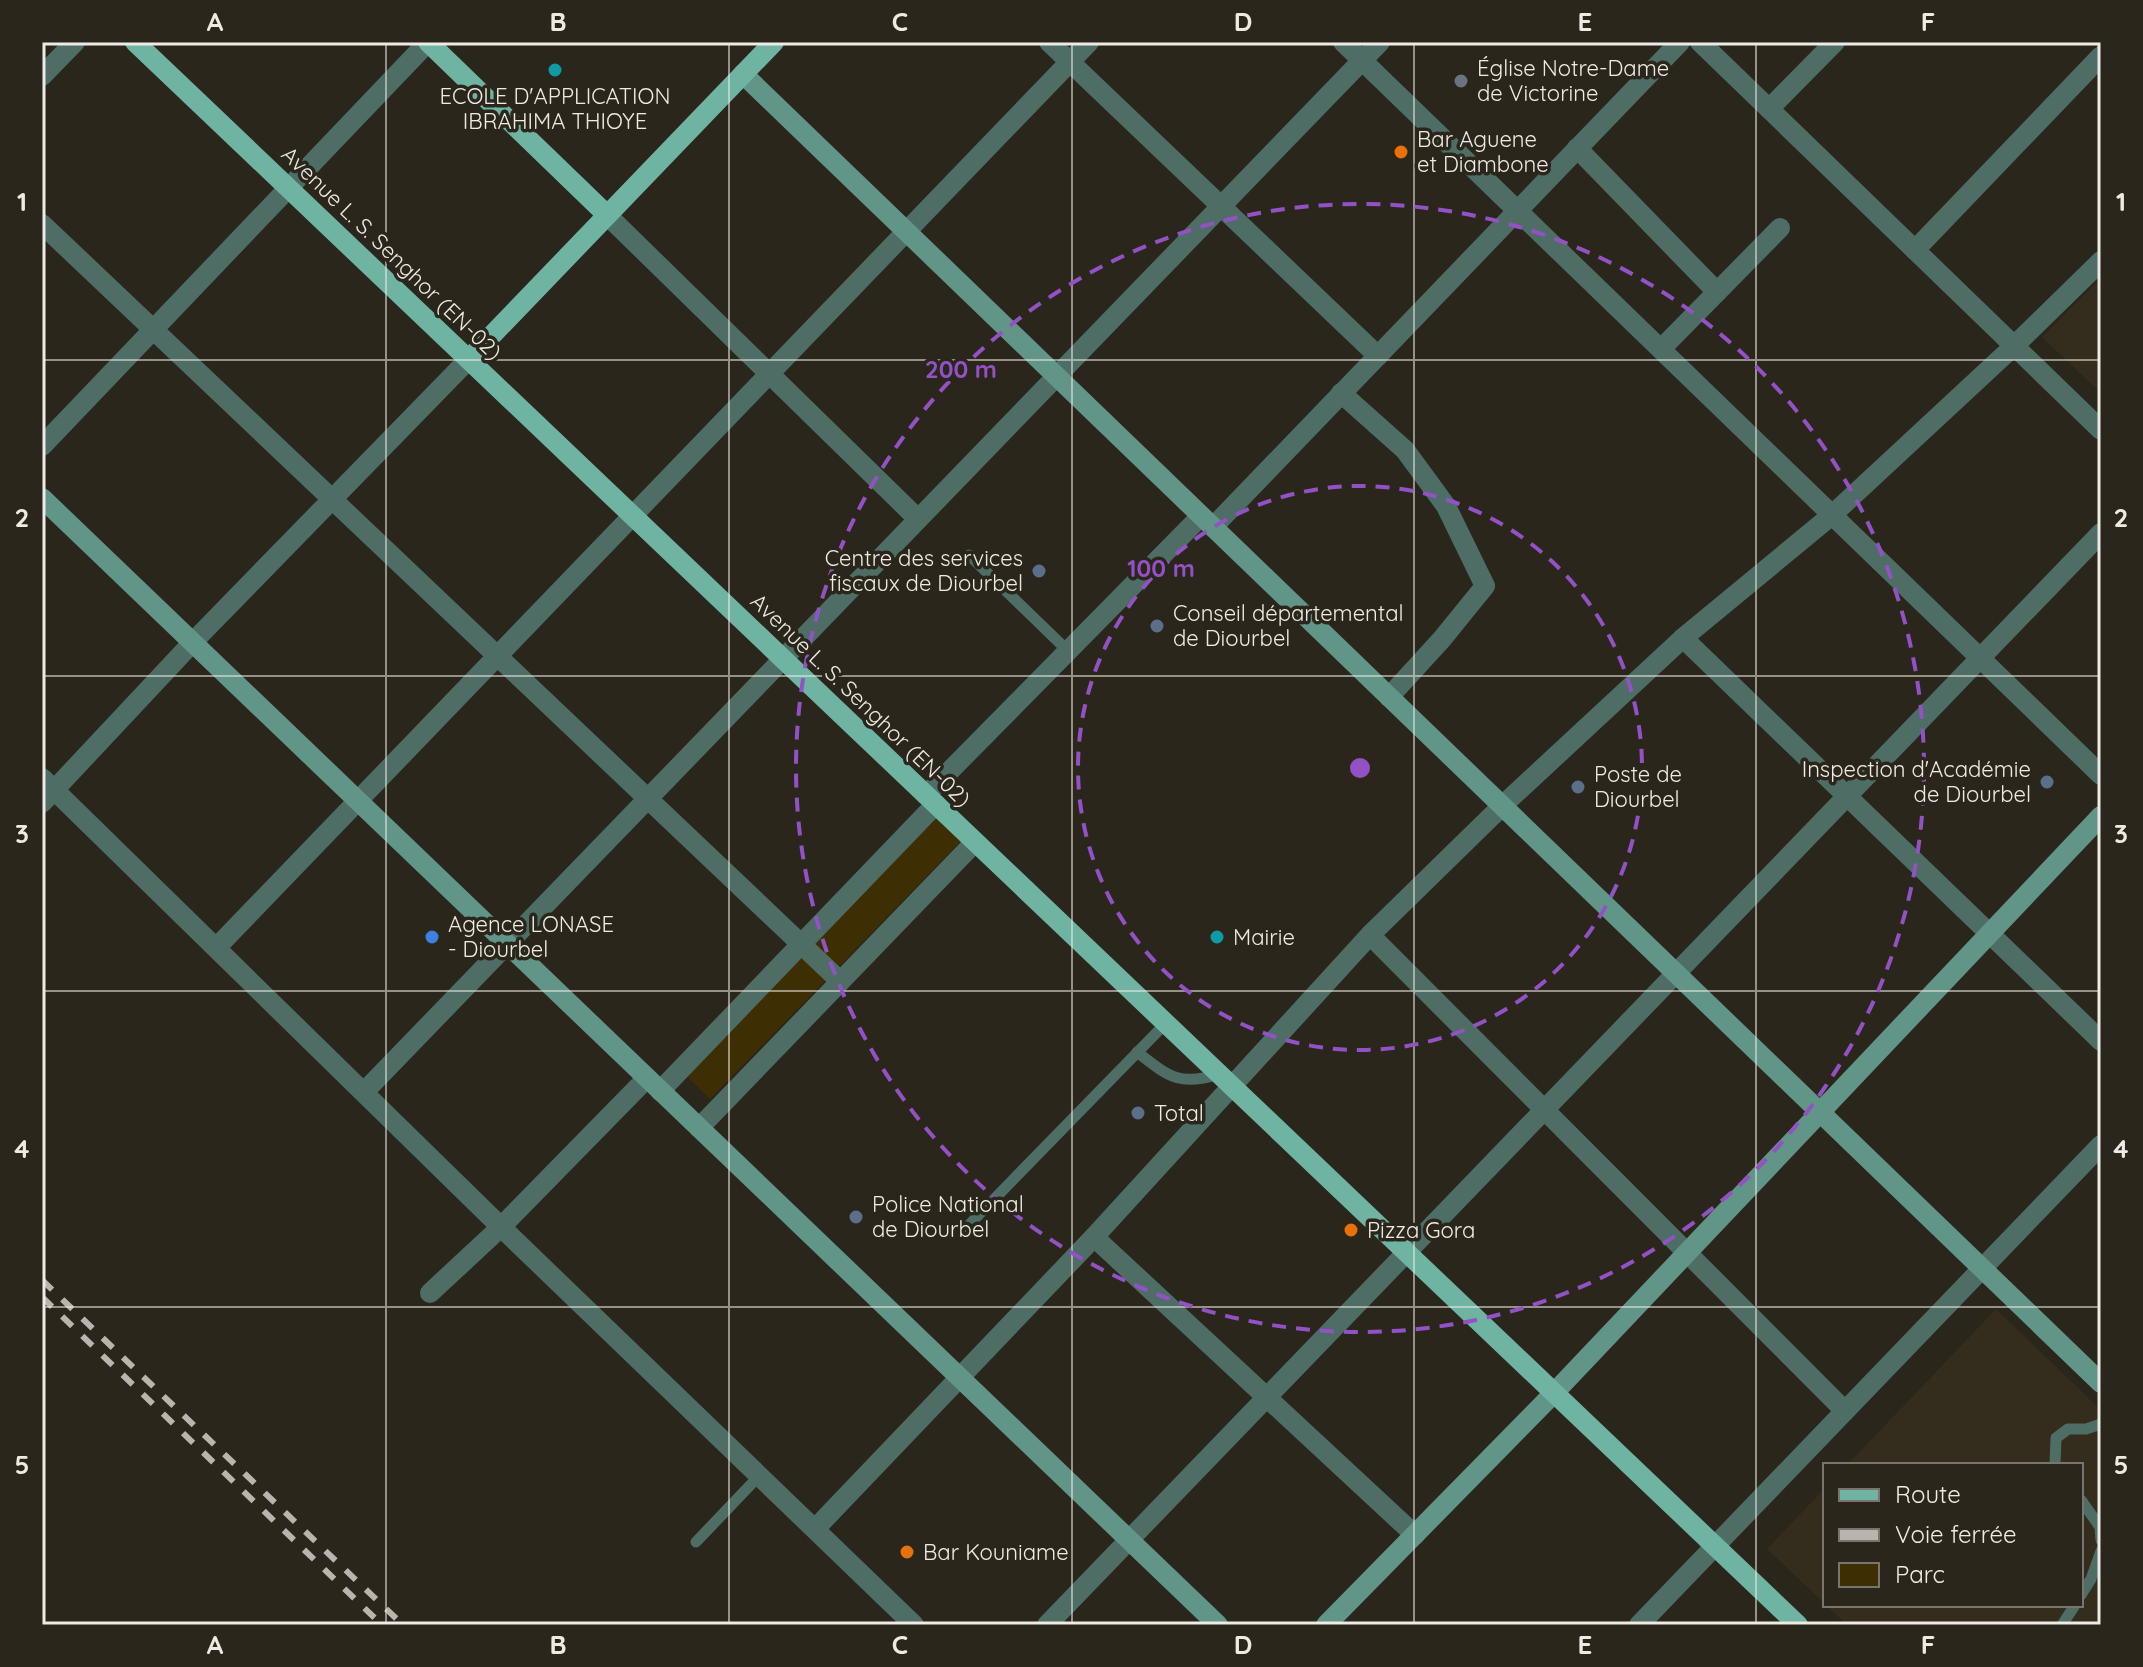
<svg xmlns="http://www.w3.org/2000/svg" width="2143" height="1667" font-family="Quicksand,sans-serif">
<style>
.built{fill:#342c1c}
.green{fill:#3e2e04}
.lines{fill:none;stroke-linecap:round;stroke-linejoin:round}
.lane{stroke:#4d6d65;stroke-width:11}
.street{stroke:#4d6d65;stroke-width:20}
.secondary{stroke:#619588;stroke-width:20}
.primary{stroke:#6fb4a3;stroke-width:20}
.rail{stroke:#b9b4ad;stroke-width:6;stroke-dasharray:14 14;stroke-linecap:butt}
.grid{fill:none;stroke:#efebe4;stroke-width:2;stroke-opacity:0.55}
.ring{fill:none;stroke:#9252c6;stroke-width:4;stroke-dasharray:14 10}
.culture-dot{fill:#0f9aa8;stroke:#2b261c;stroke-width:3}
.worship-dot{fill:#6b7280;stroke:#2b261c;stroke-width:3}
.food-dot{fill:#e8710a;stroke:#2b261c;stroke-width:3}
.service-dot{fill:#5c6f8a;stroke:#2b261c;stroke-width:3}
.shop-dot{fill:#3f7fe0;stroke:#2b261c;stroke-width:3}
.labels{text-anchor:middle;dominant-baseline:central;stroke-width:7;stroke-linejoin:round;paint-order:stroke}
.poi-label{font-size:22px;fill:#efebe4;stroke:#2b261c;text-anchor:start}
.street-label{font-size:22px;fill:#efebe4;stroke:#2b261c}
.centre{fill:#9252c6;stroke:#2b261c;stroke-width:4}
.ring-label{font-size:24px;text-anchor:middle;font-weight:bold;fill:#9252c6;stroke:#2b261c;stroke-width:7;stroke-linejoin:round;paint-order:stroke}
.neatline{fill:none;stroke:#efebe4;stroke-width:3}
.grid-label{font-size:26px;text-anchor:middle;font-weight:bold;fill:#efebe4}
</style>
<rect width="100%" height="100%" fill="#2b261c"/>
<g class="built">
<path d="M2101,278V393L2042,337Z"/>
<path d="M1996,1309L2101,1410V1625H1847L1826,1605H2081V1465H1847Z"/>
<path d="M1825,1488V1604L1767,1549Z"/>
</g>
<path class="green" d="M937,817L961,841L710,1099L687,1076Z"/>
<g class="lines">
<g class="lane">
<path d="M969,555L1068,651"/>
<path d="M1137,1052C1168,1076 1179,1087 1219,1074"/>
<path d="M965,1229L1166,1023"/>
<path d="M2055,1465L2056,1438L2068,1429H2086L2101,1424"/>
<path d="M2081,1500L2100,1527L2101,1540"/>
<path d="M696,1542L759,1476"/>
<path d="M2081,1595L2091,1579L2101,1551"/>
<path d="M2062,1625L2075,1605"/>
</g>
<g class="street">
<path d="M1049,42L1378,356"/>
<path d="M1343,42L2101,775"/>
<path d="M1700,42L2101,430"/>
<path d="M42,76L75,42"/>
<path d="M1769,109L1835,42"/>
<path d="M1577,148L1717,292"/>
<path d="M607,215L918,519"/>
<path d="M42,224L840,981"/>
<path d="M1915,250L2101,56"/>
<path d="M1661,349L1780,228"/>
<path d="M1341,393L1405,450L1446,506L1485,586L1442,639L1389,697"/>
<path d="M42,446L428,42"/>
<path d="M1213,527L1680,42"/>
<path d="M1683,638L2101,1041"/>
<path d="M42,778L501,1227L914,1625"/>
<path d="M926,795L1201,516"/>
<path d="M42,803L192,643L469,359"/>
<path d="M1370,935L1845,1411"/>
<path d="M217,947L1089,42"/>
<path d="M365,1091L1380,42"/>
<path d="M660,1091L936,804"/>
<path d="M699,1128L975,842"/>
<path d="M1094,1237L1415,1535"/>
<path d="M430,1293L501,1227L647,1078"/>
<path d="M815,1529L1094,1237L1370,935L1502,806L1683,638L1832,515L2014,346L2101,261"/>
<path d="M1047,1625L2101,533"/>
<path d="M1639,1625L2101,1145"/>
</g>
<g class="secondary">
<path d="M743,74L2101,1383"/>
<path d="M42,498L1218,1625"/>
<path d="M1326,1625L1554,1393L2101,816"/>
</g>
<g class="primary">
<path d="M135,42L1798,1625"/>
<path d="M428,42L607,215"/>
<path d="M469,359L774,42"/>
</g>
<g class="rail">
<path d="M42,1280L403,1625"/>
<path d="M42,1297L382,1625"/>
</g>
</g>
<path class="grid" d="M386,42V1625M729,42V1625M1072,42V1625M1414,42V1625M1756,42V1625M42,360H2101M42,676H2101M42,991H2101M42,1307H2101"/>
<g class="ring">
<circle cx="1360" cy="768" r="282"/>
<circle cx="1360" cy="768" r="564"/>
</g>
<g class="culture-dot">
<circle cx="555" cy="70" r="8"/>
<circle cx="1217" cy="937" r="8"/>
</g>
<circle class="worship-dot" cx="1461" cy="81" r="8"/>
<g class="food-dot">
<circle cx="1401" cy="152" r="8"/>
<circle cx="1351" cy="1230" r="8"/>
<circle cx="907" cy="1552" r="8"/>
</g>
<g class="service-dot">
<circle cx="1039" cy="571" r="8"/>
<circle cx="1157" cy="626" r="8"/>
<circle cx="2047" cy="782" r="8"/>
<circle cx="1578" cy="787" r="8"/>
<circle cx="1138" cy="1113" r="8"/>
<circle cx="856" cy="1217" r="8"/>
</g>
<circle class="shop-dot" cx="432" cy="937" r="8"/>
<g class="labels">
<g class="poi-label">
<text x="1477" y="68">Église Notre-Dame<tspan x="1477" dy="25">de Victorine</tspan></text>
<text x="555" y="96" text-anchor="middle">ECOLE D'APPLICATION<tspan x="555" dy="25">IBRAHIMA THIOYE</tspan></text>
<text x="1417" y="139">Bar Aguene<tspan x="1417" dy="25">et Diambone</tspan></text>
<text x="1023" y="558" text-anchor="end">Centre des services<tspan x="1023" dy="25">fiscaux de Diourbel</tspan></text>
<text x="1173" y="613">Conseil départemental<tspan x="1173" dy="25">de Diourbel</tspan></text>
<text x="2031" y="769" text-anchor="end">Inspection d'Académie<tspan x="2031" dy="25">de Diourbel</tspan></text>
<text x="1594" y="774">Poste de<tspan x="1594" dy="25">Diourbel</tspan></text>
<text x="448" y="924">Agence LONASE<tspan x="448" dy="25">- Diourbel</tspan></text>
<text x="1233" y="937">Mairie</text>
<text x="1154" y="1113">Total</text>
<text x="872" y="1204">Police National<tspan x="872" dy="25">de Diourbel</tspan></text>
<text x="1367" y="1230">Pizza Gora</text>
<text x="923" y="1552">Bar Kouniame</text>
</g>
<g class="street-label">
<text transform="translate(392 253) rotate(44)">Avenue L. S. Senghor (EN-02)</text>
<text transform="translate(861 700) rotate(44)">Avenue L. S. Senghor (EN-02)</text>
</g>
</g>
<circle cx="1360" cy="768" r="12" class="centre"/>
<g class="ring-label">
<text x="961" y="378">200 m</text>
<text x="1161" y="577">100 m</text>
</g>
<rect width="2143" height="1667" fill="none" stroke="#2b261c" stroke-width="88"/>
<rect x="1823" y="1463" width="260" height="144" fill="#2b261c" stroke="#79756c" stroke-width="2"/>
<rect x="1839" y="1489" width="40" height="12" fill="#6fb4a3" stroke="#79756c" stroke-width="2"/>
<text x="1895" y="1503" font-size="24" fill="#efebe4">Route</text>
<rect x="1839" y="1529" width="40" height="12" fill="#b9b4ad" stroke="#79756c" stroke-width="2"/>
<text x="1895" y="1543" font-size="24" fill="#efebe4">Voie ferrée</text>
<rect x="1839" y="1563" width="40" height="24" fill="#3e2e04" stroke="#79756c" stroke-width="2"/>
<text x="1895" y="1583" font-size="24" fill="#efebe4">Parc</text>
<rect x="44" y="44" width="2055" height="1579" class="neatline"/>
<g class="grid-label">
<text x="215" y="31">A</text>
<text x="558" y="31">B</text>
<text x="900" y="31">C</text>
<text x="1243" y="31">D</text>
<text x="1585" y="31">E</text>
<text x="1928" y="31">F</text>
<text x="22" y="211">1</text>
<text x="2121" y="211">1</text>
<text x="22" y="527">2</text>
<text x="2121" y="527">2</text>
<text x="22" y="843">3</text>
<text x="2121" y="843">3</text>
<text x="22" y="1158">4</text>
<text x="2121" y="1158">4</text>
<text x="22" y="1474">5</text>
<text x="2121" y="1474">5</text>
<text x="215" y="1654">A</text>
<text x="558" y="1654">B</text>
<text x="900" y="1654">C</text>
<text x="1243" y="1654">D</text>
<text x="1585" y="1654">E</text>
<text x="1928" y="1654">F</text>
</g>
</svg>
